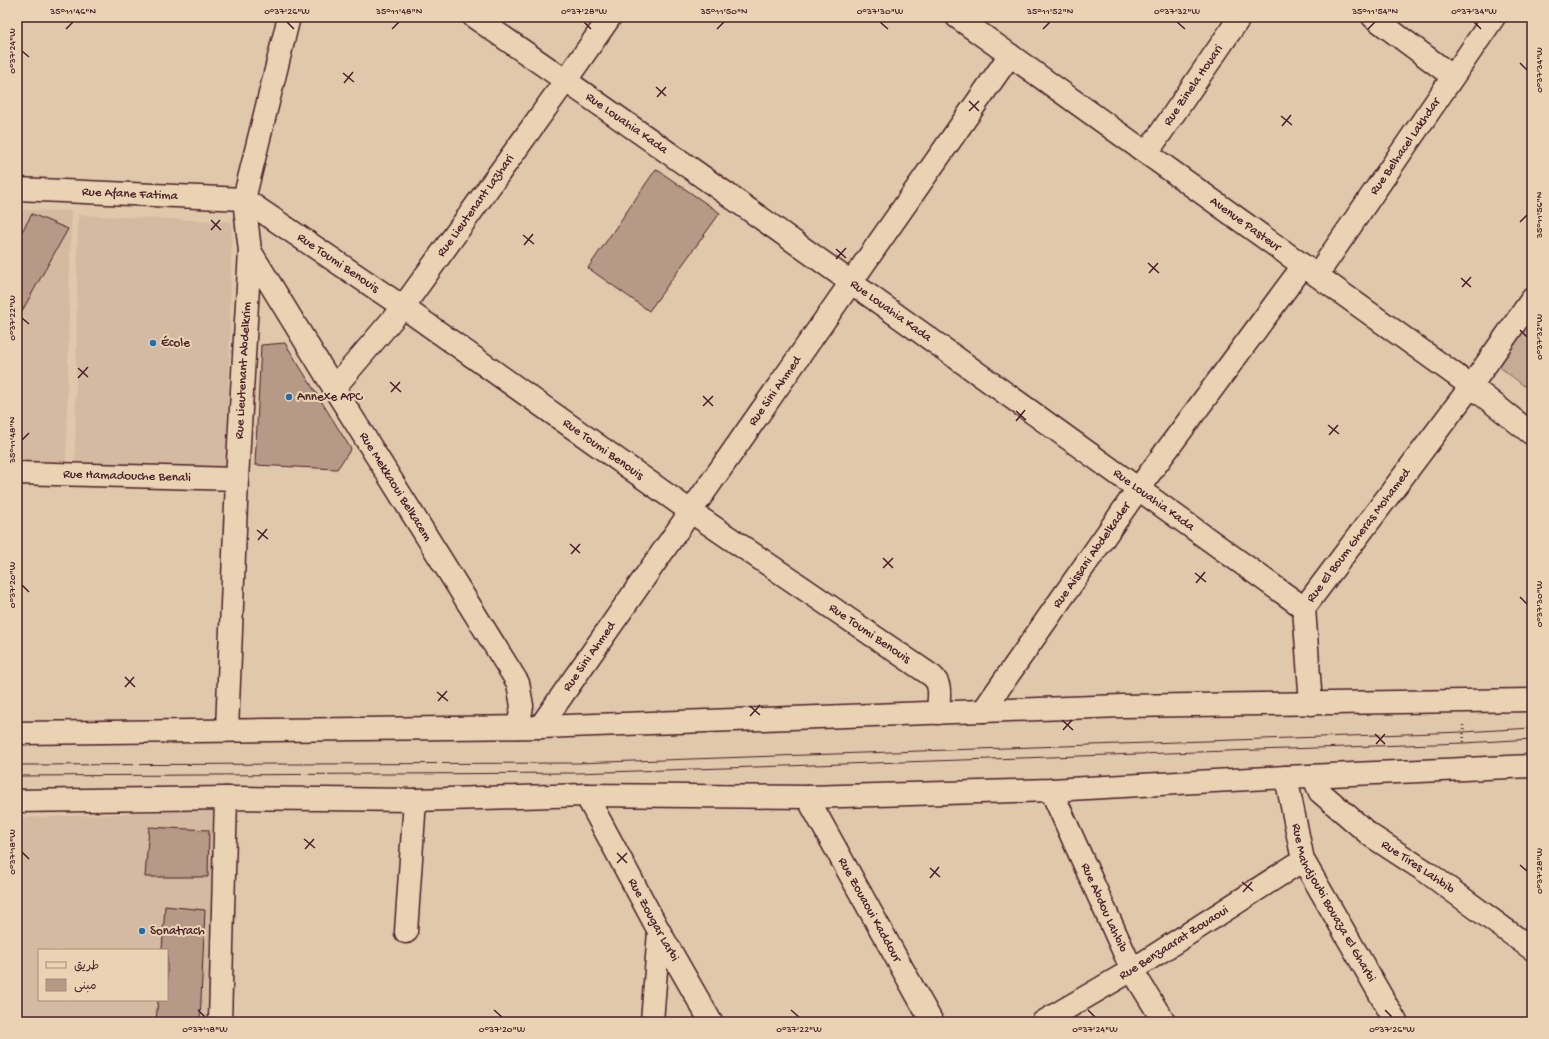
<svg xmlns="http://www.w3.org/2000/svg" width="1549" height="1039" font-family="'Gochi Hand','Playpen Sans Arabic',sans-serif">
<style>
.built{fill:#d3baa0;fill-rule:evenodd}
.green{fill:#c7ac95;stroke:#886660}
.building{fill:#b69987;stroke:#4a1f2b}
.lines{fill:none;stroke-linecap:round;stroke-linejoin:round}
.minor-casing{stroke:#4a1f2b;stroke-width:25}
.tertiary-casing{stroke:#4a1f2b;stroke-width:25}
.secondary-casing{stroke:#4a1f2b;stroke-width:25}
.path{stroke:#4a1f2b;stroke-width:2.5;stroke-dasharray:1 3;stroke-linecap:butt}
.minor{stroke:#ead3b3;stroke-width:22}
.tertiary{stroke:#ead3b3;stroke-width:22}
.secondary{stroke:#ead3b3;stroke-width:22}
.tram{stroke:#4a1f2b;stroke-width:1}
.ticks{fill:none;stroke:#4a1f2b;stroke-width:1.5}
.poi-dot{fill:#1f6fb2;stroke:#ead3b3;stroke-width:1.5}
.labels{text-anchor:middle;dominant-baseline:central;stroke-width:4;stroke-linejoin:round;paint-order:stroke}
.street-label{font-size:13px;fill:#4a1f2b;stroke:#ead3b3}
.poi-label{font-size:13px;fill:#4a1f2b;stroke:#ead3b3;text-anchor:start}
.neatline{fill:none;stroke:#4a1f2b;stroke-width:1.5}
.ticks-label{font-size:10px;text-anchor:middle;fill:#4a1f2b}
</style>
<rect width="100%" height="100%" fill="#e0c8ab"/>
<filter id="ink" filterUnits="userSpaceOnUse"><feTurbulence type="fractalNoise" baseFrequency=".025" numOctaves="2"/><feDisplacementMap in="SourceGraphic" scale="8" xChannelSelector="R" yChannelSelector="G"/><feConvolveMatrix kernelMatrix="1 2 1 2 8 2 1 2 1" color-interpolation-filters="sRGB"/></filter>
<g filter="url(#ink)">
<g class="built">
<path d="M17,210L71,211L66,462L17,461Z"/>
<path d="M78,215L232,222L227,468L75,464Z"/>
<path d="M213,810L209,1022H17V818ZM39,950H167V1000H39Z"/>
</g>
<path class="green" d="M1532,314V392L1497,365Z"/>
<g class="building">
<path d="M656,169L720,213L649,311L588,268Z"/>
<path d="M32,214L68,229L17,320V240Z"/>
<path d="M285,343L351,449L337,469L255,465L261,345Z"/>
<path d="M149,827L209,830L208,877H145Z"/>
<path d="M165,906L205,910L200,1022H154L156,1020L158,1000H167V950H162Z"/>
</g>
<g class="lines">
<defs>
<g id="minor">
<path id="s1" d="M474,17C754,210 1028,410 1304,608"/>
<path d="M1373,17L1452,76"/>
<path id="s2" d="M1147,153L1240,17"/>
<path id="s3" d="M17,189L244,199L403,307L690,511L932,676C943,685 938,700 938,713"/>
<path id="s4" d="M250,251L334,388L518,683L522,706L518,727"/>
<path id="s5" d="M1317,275L1494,17"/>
<path id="s6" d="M334,388L403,307L566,80L610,17"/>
<path id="s7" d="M17,473L237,479"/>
<path id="s8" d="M1311,704L1304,608L1471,386L1532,299"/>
<path id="s9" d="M983,711L1138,489L1303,266"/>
<path id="s10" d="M540,727L1010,55"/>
<path id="s11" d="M1313,776L1320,792L1370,835L1428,873L1532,949"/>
<path id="s12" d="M1286,777L1303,860L1396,1022"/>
<path id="s13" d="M1051,790L1132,970L1164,1022"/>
<path id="s14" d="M586,795L659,931L711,1022"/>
<path id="s15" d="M807,797L932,1022"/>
<path d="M406,932L415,800"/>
<path d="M220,1022L226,798"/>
<path d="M652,1022L659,931"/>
<path id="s16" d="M1043,1022L1132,970L1303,860"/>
</g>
<g id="tertiary">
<path id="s17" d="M227,730L237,479L250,251L244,199L289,17"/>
<path d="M17,733L540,727L1122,706L1532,700"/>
<path d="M17,801L226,798L415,800L586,795L807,797L1051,790L1286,777L1532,766"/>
</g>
<g id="secondary">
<path id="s18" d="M957,17L1471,386L1532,434"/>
</g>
</defs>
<use href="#minor" class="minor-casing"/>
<use href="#tertiary" class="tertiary-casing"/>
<use href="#secondary" class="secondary-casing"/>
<path class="path" d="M1463,725L1464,744"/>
<use href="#minor" class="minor"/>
<use href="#tertiary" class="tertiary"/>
<use href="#secondary" class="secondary"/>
<g class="tram">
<path d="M17,765L577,763L1463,732L1532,728"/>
<path d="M17,776L577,773L1464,743L1532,739"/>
</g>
</g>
</g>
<path class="ticks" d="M287,22L294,29M584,22L591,29M880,22L888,29M1177,22L1185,29M1474,22L1481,29M66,29L73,22M392,29L399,22M717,29L724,22M1043,29L1050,22M1368,29L1375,22M22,51L29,57M1520,63L1527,70M343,73L354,82M344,83L353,72M656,87L666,96M657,97L666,87M969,101L979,111M969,111L979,101M1281,116L1292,125M1282,126L1291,115M211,220L221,230M1520,222L1527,215M211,230L220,220M523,235L534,244M524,245L533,234M836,249L846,258M836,259L846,248M1148,263L1159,273M1149,273L1158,263M1461,278L1471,287M1462,287L1471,277M22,318L29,324M1520,330L1527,337M78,368L88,377M78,378L88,367M390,382L401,392M391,392L400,382M703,396L713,406M703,406L713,396M1016,411L1026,420M1016,421L1025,410M1328,425L1339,434M1329,435L1338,425M22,440L29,433M257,530L268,539M258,540L267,529M570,544L580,553M571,554L580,544M883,558L893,568M883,568L893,558M1195,573L1206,582M1196,583L1205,572M22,585L29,592M1520,597L1527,604M125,677L135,687M125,687L134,677M437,692L448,701M438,701L447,691M750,706L760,715M750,716L760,705M1062,720L1073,730M1063,730L1072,720M1375,734L1385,744M1376,744L1385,734M304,839L315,848M305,849L314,839M22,852L29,859M617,853L627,863M617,863L627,853M1520,865L1527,871M930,868L940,877M930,878L939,867M1242,882L1253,891M1243,892L1252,882M198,1010L205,1017M494,1010L502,1017M791,1010L799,1017M1088,1010L1095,1017M1385,1010L1392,1017"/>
<g class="poi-dot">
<circle cx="153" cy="343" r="4"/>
<circle cx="289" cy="397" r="4"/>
<circle cx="142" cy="931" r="4"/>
</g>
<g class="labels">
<g class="street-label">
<text stroke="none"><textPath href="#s2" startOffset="82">Rue Zinela Houari</textPath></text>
<text stroke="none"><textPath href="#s1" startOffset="186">Rue Louahia Kada</textPath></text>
<text stroke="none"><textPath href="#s5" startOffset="156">Rue Belhacel Lakhdar</textPath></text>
<text stroke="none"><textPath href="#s3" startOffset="113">Rue Afane Fatima</textPath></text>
<text stroke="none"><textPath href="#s6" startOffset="231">Rue Lieutenant Lazhari</textPath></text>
<text stroke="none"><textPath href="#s18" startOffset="355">Avenue Pasteur</textPath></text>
<text stroke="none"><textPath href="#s3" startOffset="341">Rue Toumi Benouis</textPath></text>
<text stroke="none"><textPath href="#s1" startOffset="510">Rue Louahia Kada</textPath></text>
<text stroke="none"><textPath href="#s17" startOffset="360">Rue Lieutenant Abdelkrim</textPath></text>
<text stroke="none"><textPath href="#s10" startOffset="410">Rue Sini Ahmed</textPath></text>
<text stroke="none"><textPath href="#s3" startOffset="665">Rue Toumi Benouis</textPath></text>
<text stroke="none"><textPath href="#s7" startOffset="110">Rue Hamadouche Benali</textPath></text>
<text stroke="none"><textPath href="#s4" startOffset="277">Rue Mekkaoui Belkacem</textPath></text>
<text stroke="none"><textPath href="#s1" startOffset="834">Rue Louahia Kada</textPath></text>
<text stroke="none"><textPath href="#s8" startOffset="187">Rue El Boum Gheras Mohamed</textPath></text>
<text stroke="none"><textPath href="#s9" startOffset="190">Rue Aissani Abdelkader</textPath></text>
<text stroke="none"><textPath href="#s3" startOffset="989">Rue Toumi Benouis</textPath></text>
<text stroke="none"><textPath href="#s10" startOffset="86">Rue Sini Ahmed</textPath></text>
<text stroke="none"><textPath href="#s11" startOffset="141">Rue Tires Lahbib</textPath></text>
<text stroke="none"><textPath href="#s12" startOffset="136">Rue Mahdjoubi Bouaza El Gharbi</textPath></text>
<text stroke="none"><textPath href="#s13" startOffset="129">Rue Abdou Lahbib</textPath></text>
<text stroke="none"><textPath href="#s15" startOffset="129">Rue Zouaoui Kaddour</textPath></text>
<text stroke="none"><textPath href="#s14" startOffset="142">Rue Zougar Larbi</textPath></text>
<text stroke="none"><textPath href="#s16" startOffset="153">Rue Benzaarat Zouaoui</textPath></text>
</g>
<g class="poi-label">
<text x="161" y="343">École</text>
<text x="297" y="397">Annexe APC</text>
<text x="150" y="931">Sonatrach</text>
</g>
</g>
<rect width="1549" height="1039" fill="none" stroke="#ead3b3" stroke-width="44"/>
<rect x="38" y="949" width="130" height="52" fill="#ead3b3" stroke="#aa8b7d"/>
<rect x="46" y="962" width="20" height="6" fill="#ead3b3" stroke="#aa8b7d"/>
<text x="74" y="969" font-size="12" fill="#4a1f2b">طريق</text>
<rect x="46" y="979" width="20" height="12" fill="#b69987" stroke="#aa8b7d"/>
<text x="74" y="989" font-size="12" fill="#4a1f2b">مبنى</text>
<rect x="22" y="22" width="1505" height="995" class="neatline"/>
<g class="ticks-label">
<text x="73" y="14">35°11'46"N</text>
<text x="287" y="14">0°37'26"W</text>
<text x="399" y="14">35°11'48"N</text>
<text x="584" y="14">0°37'28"W</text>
<text x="724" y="14">35°11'50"N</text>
<text x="880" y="14">0°37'30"W</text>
<text x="1050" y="14">35°11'52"N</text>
<text x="1177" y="14">0°37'32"W</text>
<text x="1375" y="14">35°11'54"N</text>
<text x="1474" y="14">0°37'34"W</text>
<text transform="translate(11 51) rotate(-90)" y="4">0°37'24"W</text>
<text transform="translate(1538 70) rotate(-90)" y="4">0°37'34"W</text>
<text transform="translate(1538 215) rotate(-90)" y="4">35°11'56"N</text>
<text transform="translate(11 318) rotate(-90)" y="4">0°37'22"W</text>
<text transform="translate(1538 337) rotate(-90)" y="4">0°37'32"W</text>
<text transform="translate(11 440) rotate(-90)" y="4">35°11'48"N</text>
<text transform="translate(11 585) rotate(-90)" y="4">0°37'20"W</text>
<text transform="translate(1538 604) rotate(-90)" y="4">0°37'30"W</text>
<text transform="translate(11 852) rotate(-90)" y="4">0°37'18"W</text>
<text transform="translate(1538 871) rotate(-90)" y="4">0°37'28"W</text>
<text x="205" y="1032">0°37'18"W</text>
<text x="502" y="1032">0°37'20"W</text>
<text x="799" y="1032">0°37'22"W</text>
<text x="1095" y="1032">0°37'24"W</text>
<text x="1392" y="1032">0°37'26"W</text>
</g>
</svg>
